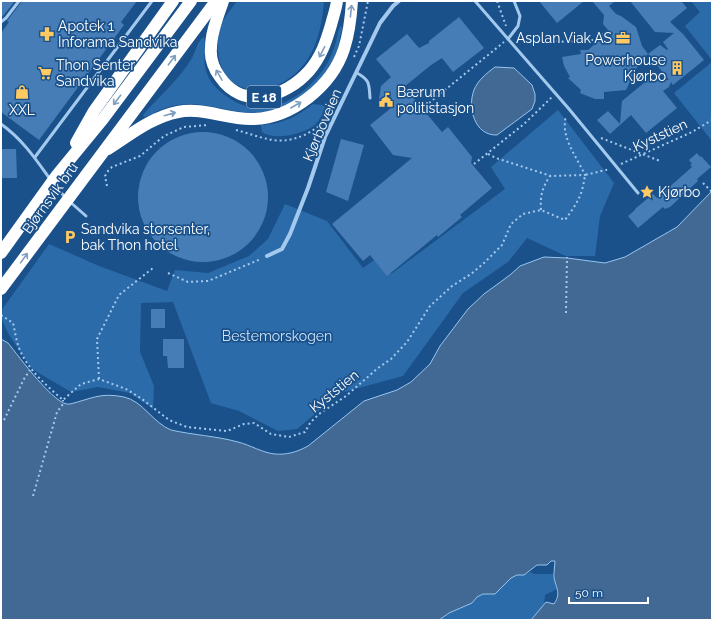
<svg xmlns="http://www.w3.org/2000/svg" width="713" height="621" font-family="Raleway,sans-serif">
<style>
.green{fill:#2c6baa}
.water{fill:#416993;stroke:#97c5f0}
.building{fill:#467db6}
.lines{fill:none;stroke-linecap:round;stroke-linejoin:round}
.path{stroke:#a4c9ee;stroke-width:2;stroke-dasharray:2 3;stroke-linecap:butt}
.lane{stroke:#a4c9ee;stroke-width:3}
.street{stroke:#a4c9ee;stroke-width:4}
.highway{stroke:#fff;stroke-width:12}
.oneway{stroke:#819fbf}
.labels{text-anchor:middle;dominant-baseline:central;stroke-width:3.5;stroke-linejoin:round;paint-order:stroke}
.shield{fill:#1a518b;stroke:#bacbdc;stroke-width:1}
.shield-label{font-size:13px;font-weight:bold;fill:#fff}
.poi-label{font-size:14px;fill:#fff;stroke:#1a518b;text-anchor:start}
.street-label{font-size:14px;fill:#fff;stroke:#1a518b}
.park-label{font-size:14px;fill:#cae2fa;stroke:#1a518b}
</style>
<rect width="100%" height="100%" fill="#1a518b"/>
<g class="green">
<path d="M237,1H324C322,25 317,51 300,69C272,99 222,99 218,51C217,41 219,30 223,21C227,14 232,8 237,1Z"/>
<path d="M691,1H712V60L685,26L700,12Z"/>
<path d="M341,25L342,28C340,36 339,46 336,54C322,86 289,113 254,113C232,113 212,104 190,104C181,104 169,106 160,110C155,112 150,116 144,117L143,115C159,96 179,80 192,58C196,51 197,41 204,37C207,50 201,61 208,76C211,84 219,91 226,96C260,122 301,101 323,70C329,62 333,52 336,42C337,37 338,30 341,25Z"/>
<path d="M712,62V141L674,93Z"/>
<path d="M313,104L322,105L325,107C323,113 320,119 316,124C305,134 275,141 262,132L261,125C283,124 296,117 313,104Z"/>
<path d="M558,110L614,183L600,216L595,256H566L527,238L508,262L463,293L403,376L340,393L297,429L278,431L239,411L211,403L173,302L141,303L140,352L154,386L153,409L130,393L98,387L71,392L32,369L9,335L1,318V311L49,244L99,266L167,291L175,270L208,273L249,256L268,239L285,204L327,221L363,268L377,258L391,274L505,189L491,167Z"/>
<path d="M530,572L535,574H553L557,589L545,595L544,604L531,620H439L449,613L471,603L477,597L483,594H495C501,587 508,577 517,575C523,574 525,575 530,572Z"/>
</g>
<g class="water">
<path d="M495,67L514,68L532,85L535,94V101L532,109L497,135C475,136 467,108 474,90C478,80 487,73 495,67Z"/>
<path d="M712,191V620H531L546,602L554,604C563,591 553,585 554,573C554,569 555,565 555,561H551L547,565H537L524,575H517L511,578L495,594H483L477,597L472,603L449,613L439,620H1V339L8,343C18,355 56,408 70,404C91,399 100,392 124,397C143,401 153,423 171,430C193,435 216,436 238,442C250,445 263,453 275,454C287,455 297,452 308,446L364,401L397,390L411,382L430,364L440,346L468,309L484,294L510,275L520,266L544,257L567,258L605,263L625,257L677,227Z"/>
</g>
<g class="building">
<path d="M1,1H15L2,17L1,16Z"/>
<path d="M22,1H137L121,22L124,25L39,140L1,112V33L9,22L7,21Z"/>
<path d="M539,1H584L557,23Z"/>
<path d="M592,1H615L609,6L616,14L621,16L636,27L642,46L648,54L640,61L626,90L604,92V99H595L580,93L581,90L568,78L570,77L564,66L562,57L581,54L580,50H588L595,44L597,36L608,30L603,24L604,15Z"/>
<path d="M630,1H681L687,8L670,22L683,34L704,60L673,85L671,82L669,87L663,91L677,108L646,133L631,115L610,134L597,120L608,111L620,124L622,101L650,78L669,80L648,54L660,45L667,50L668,49L663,42L674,33L655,32Z"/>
<path d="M459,17L484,48L453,72L442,58L431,65L404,87L442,132L448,127L472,157L471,163L492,188L460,215L462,217L438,237L437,235L387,276L370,255L363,261L332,224L412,158L393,155L370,125L391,108L379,99L381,86L391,77L376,59L407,34L419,48L429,43V41Z"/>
<circle cx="203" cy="197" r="65"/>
<path d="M341,139L364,145L348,201L326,192Z"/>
<path d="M1,149H16L17,178H1Z"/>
<path d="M697,153L700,157L701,156L711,167L697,179L698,181L670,207L665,209L663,207L638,228L628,216L635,210V209L653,194L657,198L692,167L690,165L692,164L689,160Z"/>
<rect x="151" y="309" width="14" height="19"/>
<path d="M163,339H184V368H168L167,356H163Z"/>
</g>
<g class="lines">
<g class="path">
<path d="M497,1L506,26"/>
<path d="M517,38L527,37L565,42L593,40"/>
<path d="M354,57L359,46L368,1"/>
<path d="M429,103L504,42"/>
<path d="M236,130C248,133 260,138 273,140C291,143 312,134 324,121"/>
<path d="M601,138L660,161"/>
<path d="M488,154L496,158L551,176L585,175C577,157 560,137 566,116"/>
<path d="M474,164L524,124L552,97"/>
<path d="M621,164L692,132L712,120"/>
<path d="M703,183L712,192"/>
<path d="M107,186L105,176L108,171L112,167L140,156L164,136L184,127L208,125"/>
<path d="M541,210C540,196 542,188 550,176"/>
<path d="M168,273L188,282L208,281L261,259"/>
<path d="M566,313L567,257"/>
<path d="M1,315L13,323C15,331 16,340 19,348C28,370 46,385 63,400L81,384L99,379L126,389L142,399L169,420L187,427L227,431L244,424L254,423L271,434L289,437L305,432L310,423L319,414L346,396L378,368L391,359L407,342L430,306L452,286L471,274L483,264L502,245L511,224L523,214L541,210L565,220C577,203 582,197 585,175L610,169"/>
<path d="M99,379L97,339L119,295L153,268"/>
<path d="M4,420L24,379L30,370"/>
<path d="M33,496L57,412L63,404V400"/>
</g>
<g class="lane">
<path d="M475,1L569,109L638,193"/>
<path d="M1,22L6,18L19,1"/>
<path d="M508,39L518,26L520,16L514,1"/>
<path d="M357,73C370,80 369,84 370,98"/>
<path d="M1,124C22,139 35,158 50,179"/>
<path d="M35,157L152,1"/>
<path d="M54,185L65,197"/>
<path d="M69,201L86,216"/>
</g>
<path class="street" d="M267,256L282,249L290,234L308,188L325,137L380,23L393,6L399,1"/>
<g class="highway">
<path d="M223,1C218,16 211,32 211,48C210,58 214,69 220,77C243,111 286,97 309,71C321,57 326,42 331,25C333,17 336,9 337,1"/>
<path d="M76,143L94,111L173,1"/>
<path d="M108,149C130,135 152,117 178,112C204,107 227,120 253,119C292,118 332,86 344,49C349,34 351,17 352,1"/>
<path d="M1,253L57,175L103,119L191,1"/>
<path d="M1,289L216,1"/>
</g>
</g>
<defs><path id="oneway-shaft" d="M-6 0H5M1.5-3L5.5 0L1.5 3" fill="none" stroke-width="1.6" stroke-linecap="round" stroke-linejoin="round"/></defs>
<g class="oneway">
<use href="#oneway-shaft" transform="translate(351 11) rotate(-84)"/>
<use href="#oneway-shaft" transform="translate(322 52) rotate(117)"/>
<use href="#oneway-shaft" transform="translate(172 60) rotate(-53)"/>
<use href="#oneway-shaft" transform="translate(219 75) rotate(-120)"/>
<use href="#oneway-shaft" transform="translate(117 100) rotate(127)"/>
<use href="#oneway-shaft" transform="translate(296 105) rotate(-30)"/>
<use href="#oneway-shaft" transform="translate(170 114) rotate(-16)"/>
<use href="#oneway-shaft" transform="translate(24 258) rotate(-54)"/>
</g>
<defs>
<symbol id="pharmacy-bare" viewBox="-9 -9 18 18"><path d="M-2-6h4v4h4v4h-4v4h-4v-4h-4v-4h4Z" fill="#ffca61" stroke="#1a518b" stroke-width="2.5" paint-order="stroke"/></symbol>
<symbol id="office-bare" viewBox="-9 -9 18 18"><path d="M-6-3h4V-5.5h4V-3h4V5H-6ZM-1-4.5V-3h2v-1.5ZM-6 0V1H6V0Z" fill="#ffca61" stroke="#1a518b" stroke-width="2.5" paint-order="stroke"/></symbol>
<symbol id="building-bare" viewBox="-9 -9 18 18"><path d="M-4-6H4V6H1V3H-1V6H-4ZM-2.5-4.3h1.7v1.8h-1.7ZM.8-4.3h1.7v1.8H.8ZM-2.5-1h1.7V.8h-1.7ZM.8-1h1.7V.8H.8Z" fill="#ffca61" stroke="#1a518b" stroke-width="2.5" paint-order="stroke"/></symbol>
<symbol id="supermarket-bare" viewBox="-9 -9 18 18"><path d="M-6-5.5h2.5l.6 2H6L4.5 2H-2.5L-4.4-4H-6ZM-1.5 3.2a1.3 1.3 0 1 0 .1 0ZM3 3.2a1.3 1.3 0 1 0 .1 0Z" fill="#ffca61" stroke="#1a518b" stroke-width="2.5" paint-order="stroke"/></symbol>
<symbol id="shop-bare" viewBox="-9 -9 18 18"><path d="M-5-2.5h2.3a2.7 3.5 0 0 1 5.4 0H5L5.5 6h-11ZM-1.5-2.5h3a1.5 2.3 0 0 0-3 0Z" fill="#ffca61" stroke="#1a518b" stroke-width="2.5" paint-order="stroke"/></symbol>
<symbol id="civic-bare" viewBox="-9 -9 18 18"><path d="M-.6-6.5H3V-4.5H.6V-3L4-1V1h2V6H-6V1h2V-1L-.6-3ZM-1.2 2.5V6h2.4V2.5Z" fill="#ffca61" stroke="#1a518b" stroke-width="2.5" paint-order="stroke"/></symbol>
<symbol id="sight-bare" viewBox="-9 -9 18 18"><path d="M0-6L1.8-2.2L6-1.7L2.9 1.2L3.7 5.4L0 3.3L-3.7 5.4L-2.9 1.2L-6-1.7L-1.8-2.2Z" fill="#ffca61" stroke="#1a518b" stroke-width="2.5" paint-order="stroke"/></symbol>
<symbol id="parking-bare" viewBox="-9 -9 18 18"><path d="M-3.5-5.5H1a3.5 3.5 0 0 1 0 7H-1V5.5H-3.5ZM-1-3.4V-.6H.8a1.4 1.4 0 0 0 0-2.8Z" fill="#ffca61" stroke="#1a518b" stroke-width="2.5" paint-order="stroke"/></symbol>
</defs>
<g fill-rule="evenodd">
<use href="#pharmacy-bare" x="37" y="24" width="20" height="20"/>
<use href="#office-bare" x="613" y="28" width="20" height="20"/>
<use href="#building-bare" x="667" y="58" width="20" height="20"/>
<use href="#supermarket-bare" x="35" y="63" width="20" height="20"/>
<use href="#shop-bare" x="12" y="82" width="20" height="20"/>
<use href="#civic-bare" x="376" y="90" width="20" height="20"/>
<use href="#sight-bare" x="637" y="182" width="20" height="20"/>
<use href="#parking-bare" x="60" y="227" width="20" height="20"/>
</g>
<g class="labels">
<rect class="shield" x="247" y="86" width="34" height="22" rx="3"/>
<g class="shield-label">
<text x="264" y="97">E 18</text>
</g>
<g class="poi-label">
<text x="58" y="26">Apotek 1<tspan x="58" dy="16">Inforama Sandvika</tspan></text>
<text x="612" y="38" text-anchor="end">Asplan Viak AS</text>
<text x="666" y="60" text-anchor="end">Powerhouse<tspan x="666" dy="16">Kjørbo</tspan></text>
<text x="56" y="65">Thon Senter<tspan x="56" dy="16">Sandvika</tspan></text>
<text x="397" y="92">Bærum<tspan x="397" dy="16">politistasjon</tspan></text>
<text x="22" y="110" text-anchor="middle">XXL</text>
<text x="658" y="192">Kjørbo</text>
<text x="81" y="229">Sandvika storsenter,<tspan x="81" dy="16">bak Thon hotel</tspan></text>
</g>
<g class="street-label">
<text transform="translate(322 125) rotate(-67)">Kjørboveien</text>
<text transform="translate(660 135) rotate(-25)">Kyststien</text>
<text transform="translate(50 198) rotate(-54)">Bjørnsvik bru</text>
<text transform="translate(334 391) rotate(-39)">Kyststien</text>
</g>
<g class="park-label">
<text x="277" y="336">Bestemorskogen</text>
</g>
</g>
<rect width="713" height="621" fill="none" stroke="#ffffff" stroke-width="4"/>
<path d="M569 597v6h79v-6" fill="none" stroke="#ffffff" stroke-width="2"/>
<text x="575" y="597" font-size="12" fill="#ffffff" stroke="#1a518b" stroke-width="3" paint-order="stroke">50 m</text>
</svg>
